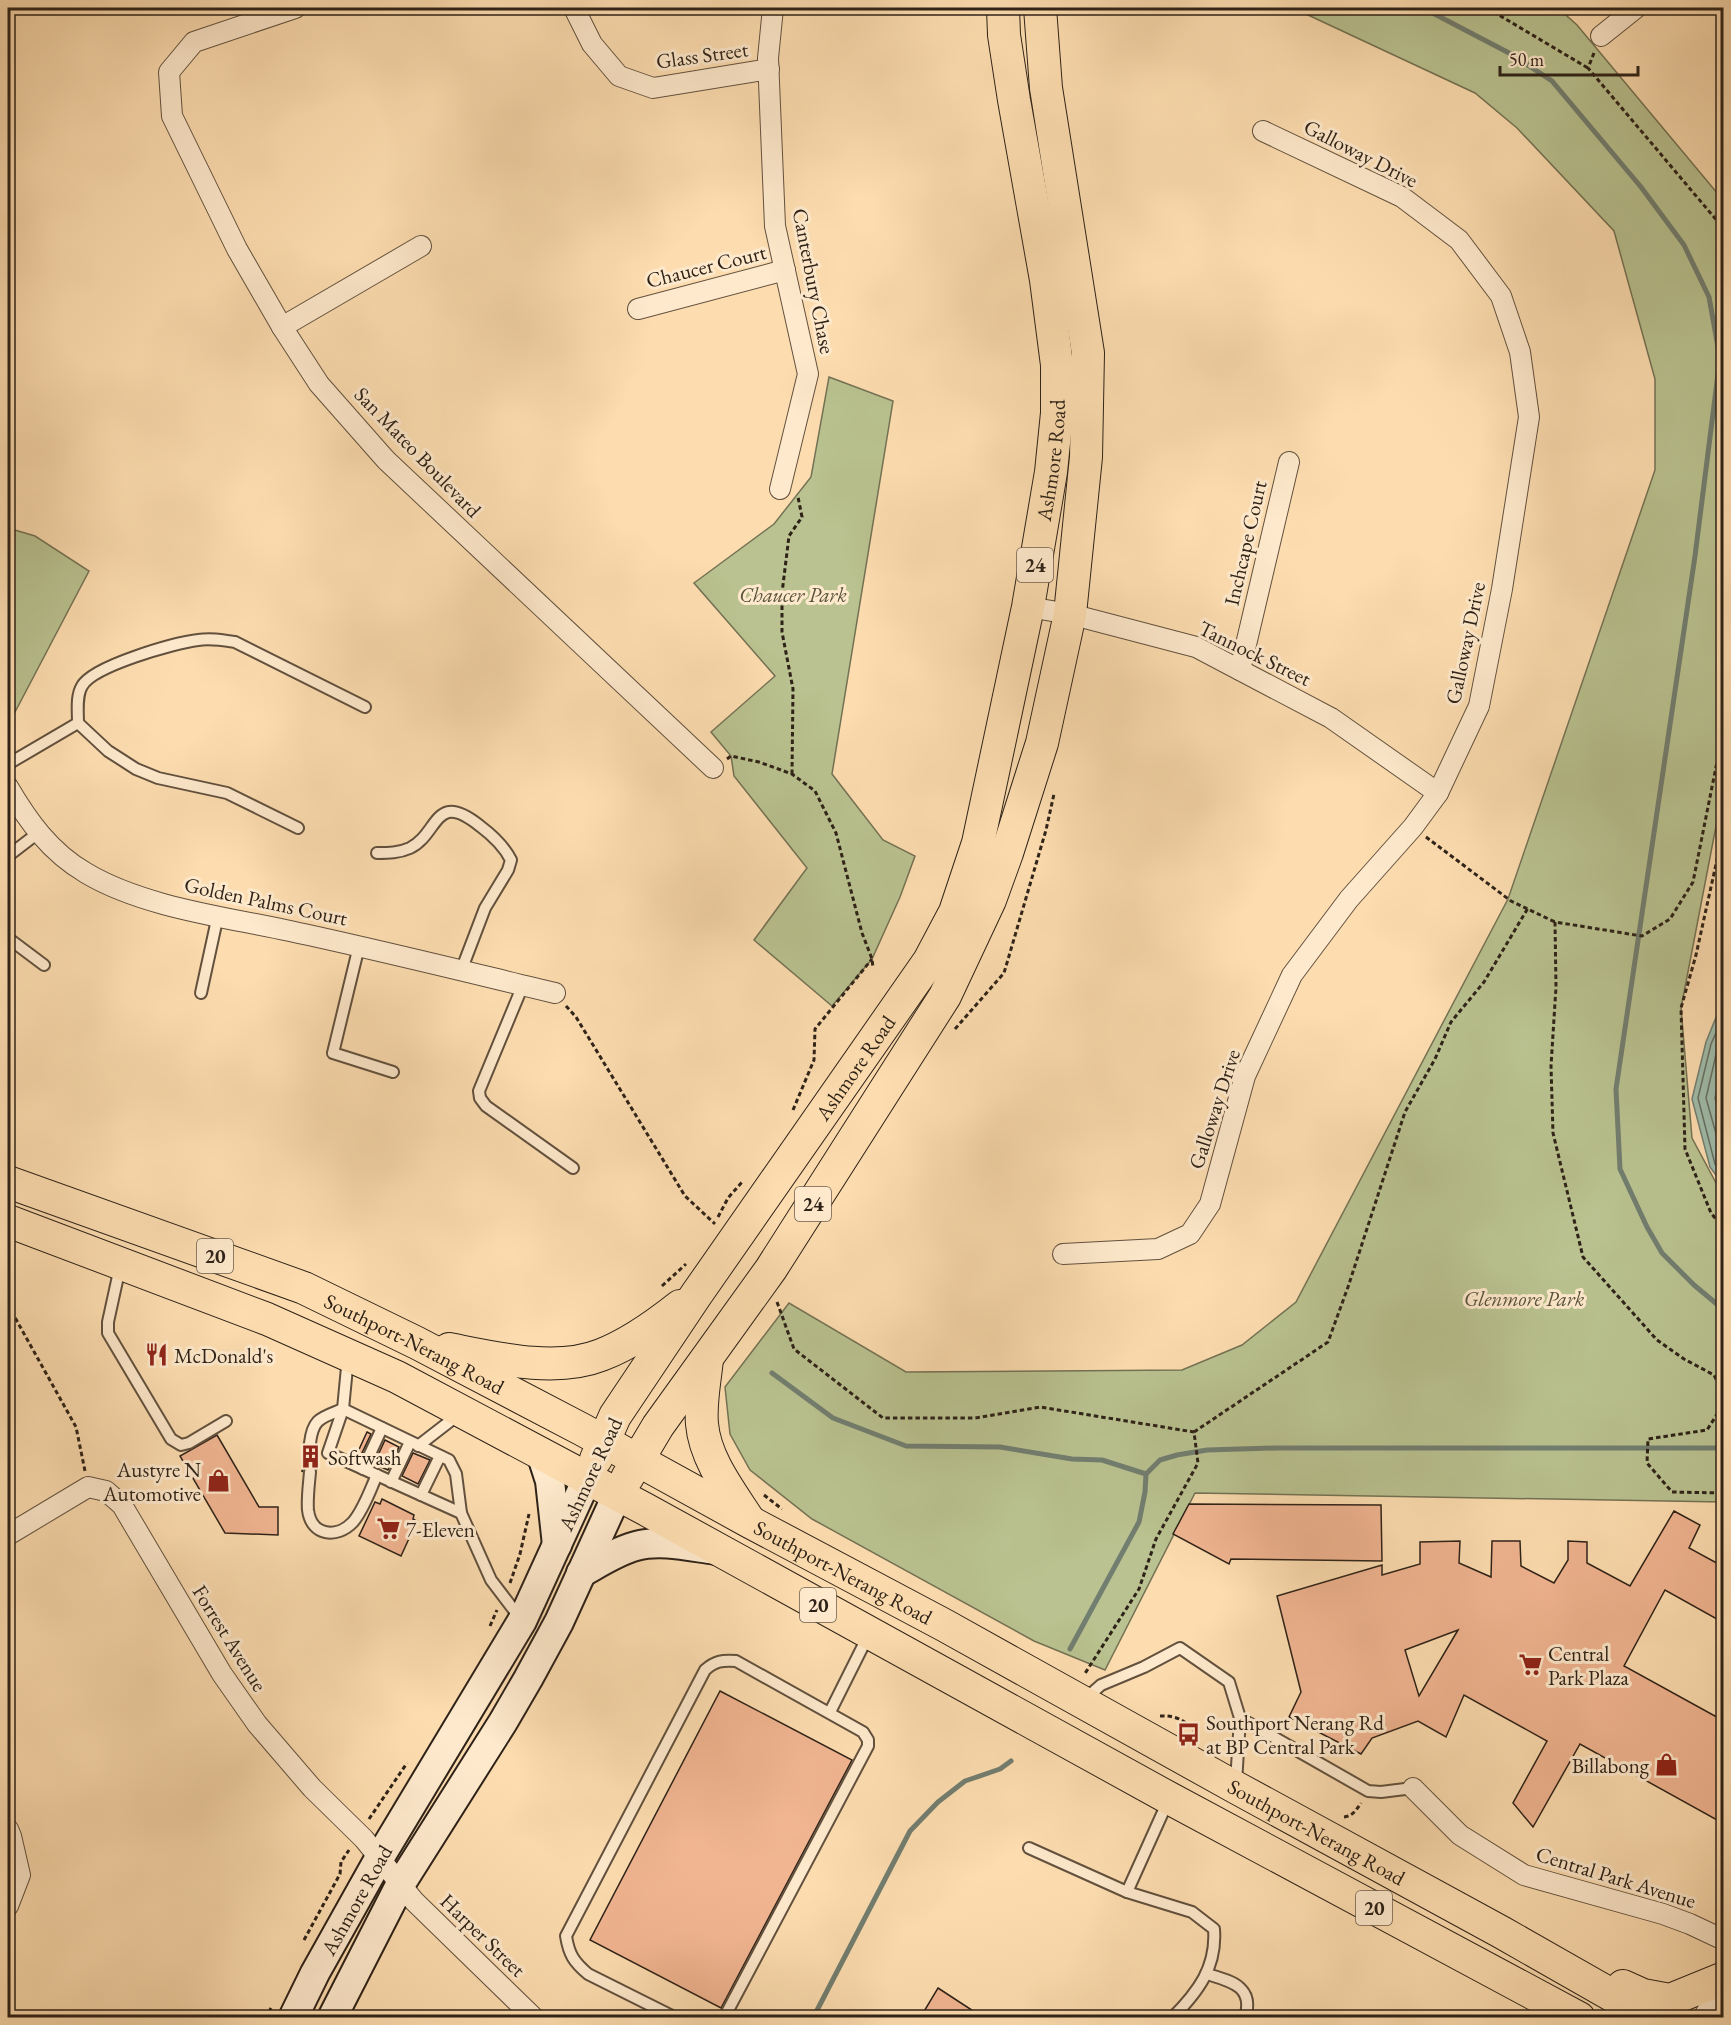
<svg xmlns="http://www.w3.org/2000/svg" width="1731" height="2025" font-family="'EB Garamond',serif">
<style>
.green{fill:#b9c290;stroke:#747254;stroke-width:1.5}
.water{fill:#9fbcab;stroke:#727e70;stroke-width:1.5}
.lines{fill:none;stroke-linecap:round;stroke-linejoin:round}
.shore{stroke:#666f62;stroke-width:1.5}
.stream{stroke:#727e70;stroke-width:5}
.building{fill:#f1b591;stroke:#2e2218;stroke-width:1.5;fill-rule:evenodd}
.service-casing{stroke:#62513e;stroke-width:14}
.minor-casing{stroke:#62513e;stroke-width:22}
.secondary-casing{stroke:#2e2218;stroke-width:32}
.primary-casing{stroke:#2e2218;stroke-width:34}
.path{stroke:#2e2218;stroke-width:3;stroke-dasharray:4.5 3;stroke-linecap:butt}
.service{stroke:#fee9cc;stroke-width:10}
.minor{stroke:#fee9cc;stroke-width:20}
.secondary{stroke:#fee9cc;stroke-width:28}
.primary{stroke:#fdddb0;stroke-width:32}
.labels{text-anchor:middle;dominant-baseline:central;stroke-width:6;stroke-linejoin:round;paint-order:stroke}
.shield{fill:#fee9cc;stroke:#6c5e4e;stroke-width:1.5}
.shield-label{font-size:20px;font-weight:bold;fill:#2e2218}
.street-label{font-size:21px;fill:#2e2218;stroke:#fee9cc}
.park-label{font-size:21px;font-style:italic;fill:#58523c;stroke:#fee9cc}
.poi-label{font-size:21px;fill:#2e2218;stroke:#fee9cc;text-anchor:start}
</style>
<rect width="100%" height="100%" fill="#fdddb0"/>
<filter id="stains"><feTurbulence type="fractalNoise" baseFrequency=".00333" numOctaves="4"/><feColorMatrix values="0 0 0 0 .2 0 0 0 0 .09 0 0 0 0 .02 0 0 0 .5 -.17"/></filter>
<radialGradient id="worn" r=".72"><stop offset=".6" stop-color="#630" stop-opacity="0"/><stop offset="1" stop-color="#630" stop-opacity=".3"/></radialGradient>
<g class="green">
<path d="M1293,8H1558L1577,25L1723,200V790L1681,1008L1692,1138L1723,1196V1502L1195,1493L1105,1670L1034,1641L812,1519L750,1470L730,1434L725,1387L789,1303L906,1372L1182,1370L1242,1345L1296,1302L1508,899L1655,470V379L1614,231L1517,128L1475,93Z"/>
<path d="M829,377L893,401L832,774L883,840L915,856L900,897L872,959L832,1006L754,940L807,868L734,776L731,756L711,732L775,676L694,583L774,524L811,477Z"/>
<path d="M8,528L35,536L89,571L14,714L8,710Z"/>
</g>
<path class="water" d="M1723,1000V1185L1710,1167L1692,1099L1706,1042Z"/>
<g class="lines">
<g class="shore">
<path d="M1724,1015L1711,1044L1698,1098L1715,1164L1724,1175"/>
<path d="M1724,1034L1718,1046L1706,1098L1724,1162"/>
<path d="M1724,1064L1715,1098L1724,1130"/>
</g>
<g class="stream">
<path d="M1423,8L1511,54L1552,81L1641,187L1684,245L1709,297L1720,358L1695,556L1616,1089L1620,1169L1647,1227L1662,1253L1694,1285L1724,1310"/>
<path d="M772,1373L833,1418L906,1446L1000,1447L1072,1459L1102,1460L1146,1474"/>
<path d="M1070,1649L1139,1522L1145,1492L1146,1474L1160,1460L1177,1455L1207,1450L1276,1448H1724"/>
<path d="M813,2018L910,1831L938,1802L965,1781L1000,1769L1011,1761"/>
</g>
</g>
<g class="building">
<path d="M367,1432L371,1434L360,1457L356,1456Z"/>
<path d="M217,1435L259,1507H278V1535L225,1533L180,1456Z"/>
<path d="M385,1440L399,1447L388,1470L374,1464Z"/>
<path d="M303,1443L305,1448L309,1450H313L317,1445V1469L310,1465L304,1467L302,1472Z"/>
<path d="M413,1453L430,1460L418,1484L402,1476Z"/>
<path d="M382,1499L414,1515L413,1519L417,1521L401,1556L359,1536L375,1502L380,1504Z"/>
<path d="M1189,1504L1381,1505L1382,1561L1231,1559L1229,1564L1173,1534Z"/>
<path d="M1674,1511L1700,1525L1689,1548L1724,1567V1623L1665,1590L1624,1666L1724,1721V1816L1720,1814L1717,1820L1580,1744L1533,1827L1513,1803L1547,1741L1464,1695L1446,1737L1418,1721L1372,1738L1361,1754L1289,1717L1301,1692L1277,1596L1382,1565V1575L1420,1564V1542L1460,1541L1459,1563L1491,1577L1492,1541H1520L1521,1566L1554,1583L1568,1560V1541L1587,1542V1563L1630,1586ZM1458,1630L1419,1696L1405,1650Z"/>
<path d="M720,1691L852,1760L721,2008L590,1940Z"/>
<path d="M938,1988L984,2018H920Z"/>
</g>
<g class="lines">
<defs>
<g id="service">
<path d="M8,764L78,723"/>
<path d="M298,828L227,793L158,778L136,769L108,751L78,723C78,711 76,696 82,686C93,666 174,643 198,640C211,638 222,640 235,642L365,707"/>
<path d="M377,853C388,853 399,853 410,848C439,834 434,789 480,826C492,835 504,846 511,860L508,870L485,908L461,971"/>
<path d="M8,856L38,833"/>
<path d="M8,938L44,965"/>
<path d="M359,946L333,1053L393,1072"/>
<path d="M523,985L479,1091L480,1098L486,1106L573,1168"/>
<path d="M201,993L218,915"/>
<path d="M120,1267L108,1322V1333L171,1439L181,1445L189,1443L226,1421"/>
<path d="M348,1357L343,1409L328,1453L461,1513L491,1580L520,1618"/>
<path d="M310,1443C313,1418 321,1418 343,1409L449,1460L456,1474L461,1513"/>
<path d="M418,1446L458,1415"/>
<path d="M363,1469L382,1428"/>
<path d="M310,1472C309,1484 307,1498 308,1510C311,1536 337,1539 353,1522C364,1509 370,1490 377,1475"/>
<path d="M391,1482L410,1442"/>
<path d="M421,1495L440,1456"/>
<path d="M1084,1700L1101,1685L1144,1667L1180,1648L1229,1682L1240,1718L1236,1783"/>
<path d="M830,1712L868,1636"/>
<path d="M1240,1718L1368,1791L1381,1792L1413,1788"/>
<path d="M1029,1848L1127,1892L1192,1912L1214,1929C1217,1967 1198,1992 1172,2018"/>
<path d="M1127,1892L1168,1801"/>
<path d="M1207,1974C1230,1981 1255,1986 1245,2018"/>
<path d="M676,2018L588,1974C574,1962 569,1955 566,1936L705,1670C715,1661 722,1660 736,1661L863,1732L868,1740V1746L724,2018"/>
</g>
<g id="minor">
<path d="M295,8L194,42L169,72L172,116L237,249L282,327L319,384L386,460L713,768"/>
<path d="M574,8L592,44L619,76L653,88L769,69"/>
<path d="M773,8L768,58L775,226L808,374L780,489"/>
<path d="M1601,36L1636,8"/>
<path d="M638,309L785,270"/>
<path d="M282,327L421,246"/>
<path d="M1028,607L1070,614L1196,647L1331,718L1438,793"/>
<path d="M1240,670L1289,462"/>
<path d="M8,787C28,821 50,852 86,873C143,907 225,917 290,931C379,950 467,972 555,993"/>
<path d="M1063,1254L1158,1249L1190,1234L1210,1204L1245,1076L1292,975L1349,899L1413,827L1438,793L1479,706L1502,589L1529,417L1520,352L1501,296L1459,240L1402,197L1263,131"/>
<path d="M8,1535L88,1487L106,1491L122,1505L222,1674L257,1724L312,1788L364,1839L414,1901L534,2018"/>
<path d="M1413,1788L1460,1835L1524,1875L1663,1914L1690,1924L1724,1940"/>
<path d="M8,1829L11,1836L20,1875L8,1906"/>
<path d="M1703,2018L1724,1982"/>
</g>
<g id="secondary">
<path d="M541,1453L550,1481L557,1545"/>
<path d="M581,1573C599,1563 617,1551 636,1546C661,1539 692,1547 716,1550"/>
<path id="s1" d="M293,2018L315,1973L380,1857L522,1621L587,1479"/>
<path d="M332,2018L400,1885L503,1722L528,1679L559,1622L617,1495"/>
</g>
<g id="primary">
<path id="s2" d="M8,1182L304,1288L417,1343L583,1430L750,1522L944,1625L1235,1787L1501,1932L1652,2018"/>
<path d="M8,1221L267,1319L397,1377L645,1509L1169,1798L1579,2018"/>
<path d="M449,1349C495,1358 556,1373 601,1355C630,1344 656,1325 680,1306"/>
<path d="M707,1359C705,1380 700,1403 702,1424C705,1459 730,1491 748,1519"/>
<path id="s3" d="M596,1459L615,1416L696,1295L929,961L955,912L978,843L1028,607L1051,472L1057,413V365L1046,280L1014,100L1004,35L1003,8"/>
<path d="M627,1478L658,1426L771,1269L945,996L990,900L1007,853L1042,743L1070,614L1086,457L1088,353L1046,88L1040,8"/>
<path d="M1623,1986L1643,1995L1670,2000L1724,1978"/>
</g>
</defs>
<use href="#service" class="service-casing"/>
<use href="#minor" class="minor-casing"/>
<use href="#secondary" class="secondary-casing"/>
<use href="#primary" class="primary-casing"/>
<g class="path">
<path d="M1487,8L1588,68"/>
<path d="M1594,53L1588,68L1724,229"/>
<path d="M1724,727L1693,882L1670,919L1642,936L1555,922L1556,987L1551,1066L1553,1133L1583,1257L1657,1340L1684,1359L1714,1375L1724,1395"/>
<path d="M727,759L731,756L759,762L792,774L815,791L836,833L862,933L872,959L873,968"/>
<path d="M792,774L793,689L782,632V593L789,536L802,517L798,497"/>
<path d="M1724,828L1696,955L1681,1008L1685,1149L1711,1213L1724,1229"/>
<path d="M1426,837L1511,901L1555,922"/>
<path d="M566,1006L576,1017L685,1196L715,1224"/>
<path d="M955,1029L1004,973L1046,830L1054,794"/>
<path d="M793,1110L814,1060L815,1029L872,959"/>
<path d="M718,1217L728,1198L743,1181"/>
<path d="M662,1286L686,1264"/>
<path d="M777,1302L794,1349L883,1418H975L1040,1407L1194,1432L1198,1463L1156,1539L1139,1589L1084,1675"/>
<path d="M8,1305L76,1427L85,1471"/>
<path d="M1724,1399L1716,1416L1707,1430L1648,1439L1647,1463L1672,1492L1724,1493"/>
<path d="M1194,1432L1328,1342L1348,1287L1405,1112L1435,1059L1451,1022L1484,982L1528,908"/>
<path d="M764,1495L782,1509"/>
<path d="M510,1583L520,1554L529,1514"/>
<path d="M490,1626L497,1610"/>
<path d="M1160,1716C1179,1715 1189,1723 1199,1737"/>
<path d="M1344,1817C1353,1816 1356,1810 1361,1803"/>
<path d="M369,1819L407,1763"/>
<path d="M304,1940L340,1874L341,1862L349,1850"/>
<path d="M266,2018L271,2008"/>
</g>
<use href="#service" class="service"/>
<use href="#minor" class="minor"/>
<use href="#secondary" class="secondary"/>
<use href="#primary" class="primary"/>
</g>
<defs>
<symbol id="restaurant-bare" viewBox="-9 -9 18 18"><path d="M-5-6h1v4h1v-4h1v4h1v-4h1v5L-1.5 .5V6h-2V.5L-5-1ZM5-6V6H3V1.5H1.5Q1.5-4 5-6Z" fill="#8f2418" stroke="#fee9cc" stroke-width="2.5" paint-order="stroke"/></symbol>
<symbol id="building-bare" viewBox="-9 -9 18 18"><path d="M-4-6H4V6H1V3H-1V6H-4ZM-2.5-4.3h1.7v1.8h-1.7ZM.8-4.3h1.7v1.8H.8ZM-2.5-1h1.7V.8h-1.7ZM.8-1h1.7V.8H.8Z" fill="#8f2418" stroke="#fee9cc" stroke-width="2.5" paint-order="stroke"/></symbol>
<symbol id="shop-bare" viewBox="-9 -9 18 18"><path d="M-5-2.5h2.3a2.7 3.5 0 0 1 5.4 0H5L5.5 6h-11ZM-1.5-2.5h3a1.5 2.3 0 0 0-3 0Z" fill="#8f2418" stroke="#fee9cc" stroke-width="2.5" paint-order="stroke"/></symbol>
<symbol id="supermarket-bare" viewBox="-9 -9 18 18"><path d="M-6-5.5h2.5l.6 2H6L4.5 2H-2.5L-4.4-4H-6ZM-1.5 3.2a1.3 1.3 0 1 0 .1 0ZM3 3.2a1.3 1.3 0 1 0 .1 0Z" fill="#8f2418" stroke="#fee9cc" stroke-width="2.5" paint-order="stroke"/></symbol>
<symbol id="bus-bare" viewBox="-9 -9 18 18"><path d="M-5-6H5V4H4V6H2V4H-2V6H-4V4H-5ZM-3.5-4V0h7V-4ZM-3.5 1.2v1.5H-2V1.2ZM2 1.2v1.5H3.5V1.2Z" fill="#8f2418" stroke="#fee9cc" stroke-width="2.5" paint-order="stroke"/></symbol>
</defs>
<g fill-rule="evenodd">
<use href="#restaurant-bare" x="140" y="1338" width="33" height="33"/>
<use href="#building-bare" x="294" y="1440" width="33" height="33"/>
<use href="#shop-bare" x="202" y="1464" width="33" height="33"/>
<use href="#supermarket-bare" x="372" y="1512" width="33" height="33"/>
<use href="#supermarket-bare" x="1514" y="1648" width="33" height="33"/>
<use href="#bus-bare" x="1172" y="1718" width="33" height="33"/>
<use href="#shop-bare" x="1650" y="1748" width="33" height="33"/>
</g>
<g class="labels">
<g class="shield">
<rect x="1017" y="548" width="36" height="34" rx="4.5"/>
<rect x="795" y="1187" width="36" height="34" rx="4.5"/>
<rect x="197" y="1239" width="36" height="34" rx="4.5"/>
<rect x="800" y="1588" width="36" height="34" rx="4.5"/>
<rect x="1356" y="1891" width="36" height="34" rx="4.5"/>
</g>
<g class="shield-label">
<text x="1035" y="565">24</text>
<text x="813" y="1204">24</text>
<text x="215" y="1256">20</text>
<text x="818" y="1605">20</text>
<text x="1374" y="1908">20</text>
</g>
<g class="street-label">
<text transform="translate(702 55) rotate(-8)">Glass Street</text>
<text transform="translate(1361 153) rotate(27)">Galloway Drive</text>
<text transform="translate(706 266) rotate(-14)">Chaucer Court</text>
<text transform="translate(814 281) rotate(79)">Canterbury Chase</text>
<text transform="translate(418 452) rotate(46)">San Mateo Boulevard</text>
<text stroke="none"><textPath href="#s3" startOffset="1118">Ashmore Road</textPath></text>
<text transform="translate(1245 543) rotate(-77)">Inchcape Court</text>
<text transform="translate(1465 643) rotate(-78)">Galloway Drive</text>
<text transform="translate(1255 653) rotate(26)">Tannock Street</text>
<text transform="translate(266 901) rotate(12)">Golden Palms Court</text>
<text stroke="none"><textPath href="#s3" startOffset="470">Ashmore Road</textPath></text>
<text transform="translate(1214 1109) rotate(-72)">Galloway Drive</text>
<text stroke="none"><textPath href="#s2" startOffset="438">Southport-Nerang Road</textPath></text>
<text transform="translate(590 1474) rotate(-65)">Ashmore Road</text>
<text stroke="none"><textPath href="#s2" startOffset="924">Southport-Nerang Road</textPath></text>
<text transform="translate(230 1638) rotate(58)">Forrest Avenue</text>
<text stroke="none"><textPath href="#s2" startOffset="1464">Southport-Nerang Road</textPath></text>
<text transform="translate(1616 1877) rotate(17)">Central Park Avenue</text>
<text stroke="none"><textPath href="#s1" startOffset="134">Ashmore Road</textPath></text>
<text transform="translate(483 1935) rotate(44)">Harper Street</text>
</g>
<g class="park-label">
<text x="793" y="594">Chaucer Park</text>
<text x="1524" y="1298">Glenmore Park</text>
</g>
<g class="poi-label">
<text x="174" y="1355">McDonald's</text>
<text x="328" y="1457">Softwash</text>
<text x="201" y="1469" text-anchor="end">Austyre N<tspan x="201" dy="24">Automotive</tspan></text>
<text x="406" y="1529">7-Eleven</text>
<text x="1548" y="1653">Central<tspan x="1548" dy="24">Park Plaza</tspan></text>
<text x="1206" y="1722">Southport Nerang Rd<tspan x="1206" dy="24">at BP Central Park</tspan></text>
<text x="1649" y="1765" text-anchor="end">Billabong</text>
</g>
</g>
<rect width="1731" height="2025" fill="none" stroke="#fdddb0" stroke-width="30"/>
<rect x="9" y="9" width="1713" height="2007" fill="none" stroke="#2e2218" stroke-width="3"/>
<rect x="15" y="15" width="1701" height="1995" fill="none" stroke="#2e2218" stroke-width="1.5"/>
<path d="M1500 66v9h138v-9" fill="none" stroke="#2e2218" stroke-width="3"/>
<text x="1509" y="66" font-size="18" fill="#2e2218" stroke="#fee9cc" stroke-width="4.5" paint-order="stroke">50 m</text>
<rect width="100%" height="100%" filter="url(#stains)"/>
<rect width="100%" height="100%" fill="url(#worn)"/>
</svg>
